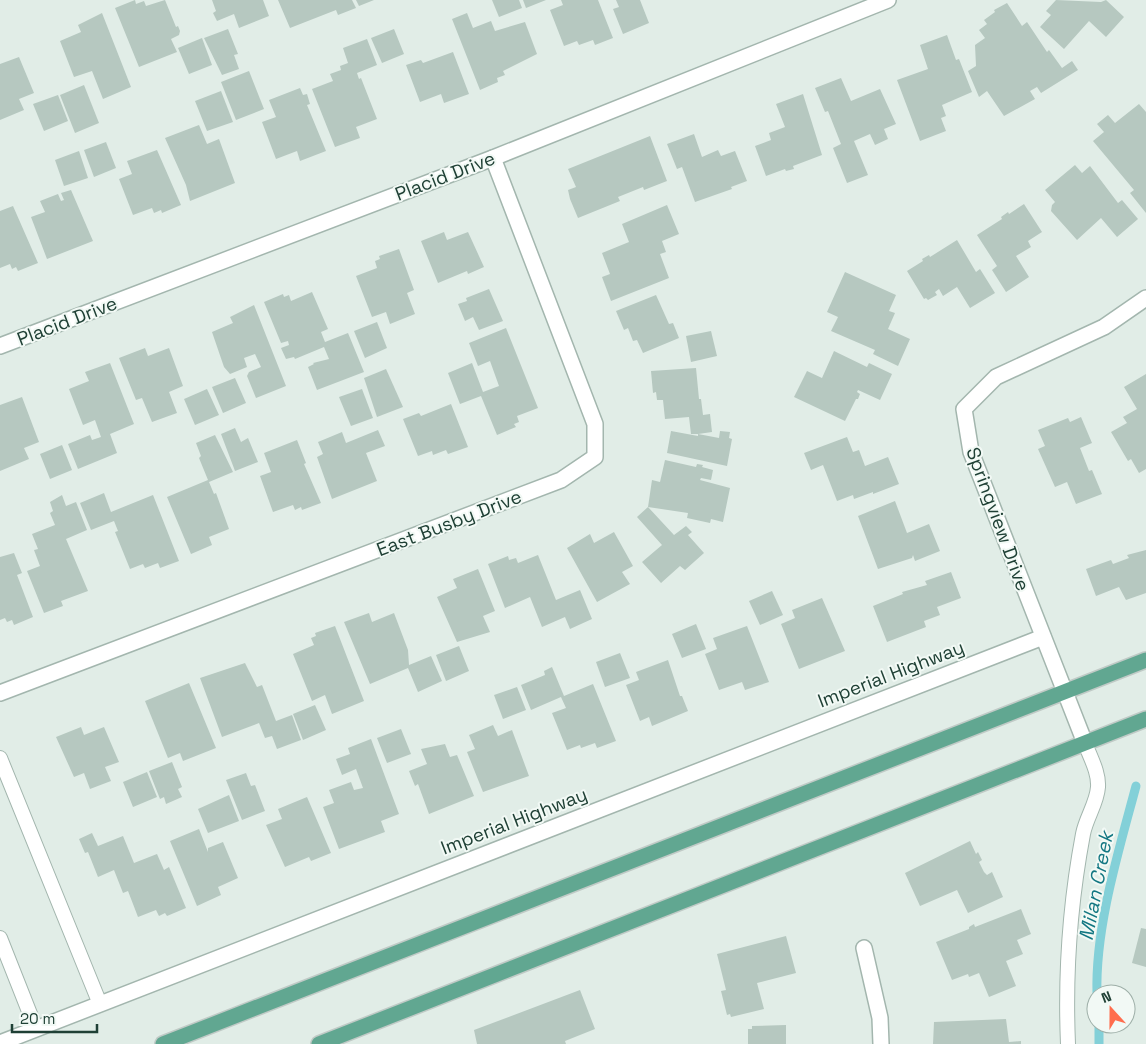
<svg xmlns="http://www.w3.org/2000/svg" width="1146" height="1044" font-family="'Space Grotesk',sans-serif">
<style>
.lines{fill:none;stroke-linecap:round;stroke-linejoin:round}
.stream{stroke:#83d0d8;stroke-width:9}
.building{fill:#b6c8c0}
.service-casing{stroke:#a3b6ae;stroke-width:16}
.minor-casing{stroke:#a3b6ae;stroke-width:18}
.primary-casing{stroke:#c0cac6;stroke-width:18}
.service{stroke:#fff;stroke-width:14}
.minor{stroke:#fff;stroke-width:15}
.primary{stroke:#61a791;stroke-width:15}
.labels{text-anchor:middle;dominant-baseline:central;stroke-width:4;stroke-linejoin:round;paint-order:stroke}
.street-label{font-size:19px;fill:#1f4035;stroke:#f2f9f5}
.water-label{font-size:20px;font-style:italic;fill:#137782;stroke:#f2f9f5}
</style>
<rect width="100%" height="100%" fill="#e1ede7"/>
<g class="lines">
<g class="stream">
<path d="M1097,994C1095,927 1119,850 1136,786"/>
<path d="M1099,1024V1044"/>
</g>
</g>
<g class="building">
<path d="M135,0L136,4L144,1L146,6L165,0L176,27L178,26L180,31L179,35L171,39L177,52L139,67L115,8Z"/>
<path d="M212,0H263L269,16L239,28L234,14L217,21L213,13L216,11Z"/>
<path d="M278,0H352L356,8L338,15L336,10L290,28Z"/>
<path d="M356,0H374L359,6Z"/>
<path d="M492,0H519L522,8L499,17Z"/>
<path d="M523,0H546L526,8Z"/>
<path d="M561,0H598L613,38L595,45L593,40L579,45L577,41L564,46L550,10L563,5Z"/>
<path d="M616,0H640L649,23L623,34L613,9L619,7Z"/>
<path d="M1056,0L1101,2L1106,0L1124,17L1106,37L1089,21L1064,49L1040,27L1051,15L1046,11Z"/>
<path d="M1007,3L1022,26L1027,22L1047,52L1049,50L1062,68L1072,61L1078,70L1041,93L1037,87L1030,91L1035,99L1004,116L987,91L979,97L968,71L976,66L975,45L985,38L979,30L987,24L984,20L995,12L994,10Z"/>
<path d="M102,13L131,87L103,99L92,71L74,77L60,41L81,32L78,25Z"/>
<path d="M467,13L473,28L491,21L495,31L525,22L537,54L503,71L505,75L497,78L498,82L480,90L452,19Z"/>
<path d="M228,29L238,54L234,55L239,69L222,75L204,38Z"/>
<path d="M394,29L404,54L382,63L371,38Z"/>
<path d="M947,35L956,60L959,59L972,92L942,105L946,116L941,118L946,131L920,141L897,80L928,69L920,45Z"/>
<path d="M202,38L212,65L189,74L178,48Z"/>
<path d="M367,39L377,65L357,73L359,79L361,78L377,119L356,127L360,138L335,147L312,89L333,81L330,74L341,70L340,66L348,63L343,48Z"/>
<path d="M453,52L469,94L444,103L441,94L420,102L406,65L421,60L423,63Z"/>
<path d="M19,57L34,93L19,99L24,110L0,120V64Z"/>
<path d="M249,71L264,109L236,120L221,82Z"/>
<path d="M841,78L851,101L880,89L896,124L884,129L888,139L875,145L870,134L854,141L868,175L847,183L833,148L841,144L828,111L825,112L815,88Z"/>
<path d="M84,85L99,123L75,133L60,95Z"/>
<path d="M300,88L303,95L307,94L310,104L307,105L326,151L300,161L297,151L276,159L262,122L276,117L269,100Z"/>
<path d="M221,91L233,122L207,131L195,101Z"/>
<path d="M803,94L822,155L793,166L794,169L786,171L785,169L766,176L755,146L771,140L769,133L785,127L776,104Z"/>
<path d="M58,95L68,121L44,131L33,104Z"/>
<path d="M1139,104L1146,112V213L1130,193L1134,190L1093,141L1104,132L1097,124L1108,115L1115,123Z"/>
<path d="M199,125L207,144L219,139L235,183L190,201L186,185L165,138Z"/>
<path d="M694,134L702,157L718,150L721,156L735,151L747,181L731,187L732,189L695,202L682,167L677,169L667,144Z"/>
<path d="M650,136L667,181L644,190L643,187L618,197L620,201L578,218L570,199L568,190L576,187L568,169Z"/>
<path d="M106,142L116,168L94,177L84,150Z"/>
<path d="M157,150L181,205L162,213L161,210L154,213L152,208L133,215L119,179L132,174L127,161Z"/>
<path d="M79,151L88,178L64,186L55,160Z"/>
<path d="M1075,165L1082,173L1090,166L1118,203L1122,200L1138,219L1117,237L1101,218L1077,240L1051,211L1052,205L1055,202L1045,190Z"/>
<path d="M71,190L93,241L47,259L31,217L45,212L40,201L58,194L61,201L64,200L61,193Z"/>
<path d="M1024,204L1042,232L1028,241L1031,247L1016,256L1029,277L1006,292L992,270L997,266L977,235L1002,219L1001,217L1008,212L1009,214Z"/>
<path d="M667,205L679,234L662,241L666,252L660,254L669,278L611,301L602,277L610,274L602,253L629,242L622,224Z"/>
<path d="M13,206L38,263L18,271L16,267L12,269L10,264L0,268V211Z"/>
<path d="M444,232L447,240L468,232L484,267L468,274L467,271L438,283L421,241Z"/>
<path d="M957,240L976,272L980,269L995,293L970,308L957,287L943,296L939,289L935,292L937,295L928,300L926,298L924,299L907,271L923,261L922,259L929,255L930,257Z"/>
<path d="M399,249L414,290L407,293L415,314L390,324L386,312L372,317L356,276L377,268L375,261L380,259L379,256Z"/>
<path d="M845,272L896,295L889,311L895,313L888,329L910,339L898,366L873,354L875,350L831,331L838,317L827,312Z"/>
<path d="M489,289L503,321L479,330L473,317L465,321L458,304L467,301L466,298Z"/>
<path d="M312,292L328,329L321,332L325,342L348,333L364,372L317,390L308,367L314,364L313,363L329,359L324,347L295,359L294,357L286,359L281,348L289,345L288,341L281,343L264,302L283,294L284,297L289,295L291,301Z"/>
<path d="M656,295L669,324L673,323L679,338L643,353L637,340L633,341L628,328L624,330L616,311Z"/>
<path d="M254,305L286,386L256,398L247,376L249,372L261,367L255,354L244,358L247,367L230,374L224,367L212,332L233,323L230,317Z"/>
<path d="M377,322L387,348L365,358L354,331Z"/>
<path d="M506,328L538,408L517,416L519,422L514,424L516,427L497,435L481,396L460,404L448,373L472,363L483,392L499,386L490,361L478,366L469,343Z"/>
<path d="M711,331L717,356L691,362L686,336Z"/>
<path d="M145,348L148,356L169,348L183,386L169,392L177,413L152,422L142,398L136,400L119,358Z"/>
<path d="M834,351L867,367L869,363L892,374L880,400L858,390L857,392L860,394L858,399H856L845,421L794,397L807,371L822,378Z"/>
<path d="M110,363L134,424L110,434L117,453L78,469L68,444L90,435L92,440L101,437L95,420L83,425L69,389L89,381L85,372Z"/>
<path d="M696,368L699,399H701L703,415L710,414L712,432L698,434L719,438L720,431L730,432L729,438L732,439L727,466L667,453L671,431L698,436V434H691L689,417L665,419L663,400H657L656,392L653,393L651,371Z"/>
<path d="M386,369L403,407L377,417L364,378Z"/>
<path d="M1146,374V469L1139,473L1131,459L1128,461L1111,432L1127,423L1123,417L1137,409L1124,387Z"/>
<path d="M235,378L246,403L223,413L212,387Z"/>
<path d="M207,389L219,415L195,425L184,399Z"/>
<path d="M362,389L373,418L351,426L339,397Z"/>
<path d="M22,397L39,442L24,448L29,459L0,471V405Z"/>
<path d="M451,404L468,447L448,454L446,450L433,455L432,451L418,456L403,419L419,413L421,416Z"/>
<path d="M1081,417L1092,443L1080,448L1089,471L1092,470L1102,494L1076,504L1067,482L1055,487L1038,449L1045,446L1038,430L1068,418L1070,422Z"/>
<path d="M235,428L241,442L248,438L258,462L235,471L221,434Z"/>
<path d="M378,430L385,446L366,453L377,481L332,499L317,457L323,454L318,442L342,432L346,443Z"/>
<path d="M215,435L233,472L209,482L214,494L216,493L229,529L209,537L212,545L191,554L167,497L208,480L199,458L201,456L196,443Z"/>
<path d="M847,437L853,452L859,450L865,466L888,457L899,484L873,494V492L854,499L853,495L837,501L823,465L811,470L804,453Z"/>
<path d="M297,440L306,463L304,464L321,503L302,510L301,507L295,510L293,505L273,512L260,476L271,472L264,453Z"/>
<path d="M62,445L72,470L50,479L40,454Z"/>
<path d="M665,460L696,467L697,464L703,465L702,467L713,470L711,480L701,478L700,480L730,488L723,522L711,519L710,523L687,518L688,513L648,507L674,535L686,526L692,532L688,535L704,553L685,570L680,566L661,583L642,562L662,545L637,517L648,507L652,480L660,482Z"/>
<path d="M104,493L111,512L153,495L179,561L160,568L158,563L145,568L143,564L130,569L115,532L118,531L114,521L91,530L80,503Z"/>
<path d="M62,495L66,506L76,502L87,530L66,539L88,591L61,601L63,606L44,613L27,571L40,566L34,550L38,549L32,534L55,525L50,513L53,511L50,502Z"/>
<path d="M895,501L907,533L929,524L940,551L915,561L913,555L912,558L878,569L858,516Z"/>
<path d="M614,532L633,566L622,572L630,584L597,602L567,548L590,534L594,543Z"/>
<path d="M1146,550V593L1126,600L1119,587L1096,596L1086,569L1111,560L1113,564L1129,558L1127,555Z"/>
<path d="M14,553L22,573L17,575L33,617L14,625L12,620L7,622L5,618L0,620V557Z"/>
<path d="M538,555L556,600L580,590L592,619L570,629L565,617L542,627L530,597L505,608L488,564L508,556L509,560L516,558L518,563Z"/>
<path d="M478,569L495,611L483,616L490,632L457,642L437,597L457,588L453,579Z"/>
<path d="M951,572L961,598L937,607L940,615L924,621L926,627L887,642L873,606L903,594L902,592L927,585L925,581Z"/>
<path d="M772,591L783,615L760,625L749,601Z"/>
<path d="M822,598L845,651L799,669L781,624L795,618L792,610Z"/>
<path d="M369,613L372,622L394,613L408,650L409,665L431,656L442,681L418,692L408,668L370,684L344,622Z"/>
<path d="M696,624L706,649L682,658L672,634Z"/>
<path d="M335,626L364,701L332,714L325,695L312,701L293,654L314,645L311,638L316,636L315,633Z"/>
<path d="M747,626L769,682L745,690L742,682L719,690L705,654L717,649L713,638Z"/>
<path d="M459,646L469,671L446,681L436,655Z"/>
<path d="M620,653L630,678L605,687L596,662Z"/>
<path d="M668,660L680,696H682L688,711L652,726L649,717L640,721L626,685L639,680L636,672Z"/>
<path d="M245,663L257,687L262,685L276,721L292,715L301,740L277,749L272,736L265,738L259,723L222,737L200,678Z"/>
<path d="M552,667L564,696L593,684L616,741L597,748L595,743L581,748L580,745L567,750L552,713L566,708L561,697L531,710L521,685L545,675L544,671Z"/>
<path d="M189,683L216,748L183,761L180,753L168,758L145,701Z"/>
<path d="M517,687L526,710L503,719L494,695Z"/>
<path d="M315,705L326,730L303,740L293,714Z"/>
<path d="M493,725L498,736L512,730L529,776L483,792L467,752L475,749L469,735Z"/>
<path d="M81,727L84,735L104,727L119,762L105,767L111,781L90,789L84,773L74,777L56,737Z"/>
<path d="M401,729L411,754L387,763L377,738Z"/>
<path d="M371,739L399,814L381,821L385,832L339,849L323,807L334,803L329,790L351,782L354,790L363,788L356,769L342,775L336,759L350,754L348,748Z"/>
<path d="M445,744L450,757L457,755L474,796L429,814L418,784L415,786L409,771L427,764L421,749Z"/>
<path d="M172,762L182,787L178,789L182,797L166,804L164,797L160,799L149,771Z"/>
<path d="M147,772L157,797L133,807L123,782Z"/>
<path d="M246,773L251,786L255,785L265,811L242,820L226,780Z"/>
<path d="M229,795L239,821L208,833L198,809Z"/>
<path d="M307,797L331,853L311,861L309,857L285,867L266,825L282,819L278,809Z"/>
<path d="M199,829L208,852V848L223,842L238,878L218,887L221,895L197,906L170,841Z"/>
<path d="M92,833L98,846L123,836L134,863L157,854L164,870L169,867L186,908L167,916L165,913L159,916L156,910L138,917L128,891L123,893L114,870L98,877L88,852L85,853L79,839Z"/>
<path d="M970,841L976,854L978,852L982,860L979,862L984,872L987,875L992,872L1003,897L968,913L957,890L920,906L905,873Z"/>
<path d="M1021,909L1031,934L1017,940L1023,954L1006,961L1016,986L989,997L979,973L969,977L968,974L952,980L936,942L969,929V927L974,924L975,927Z"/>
<path d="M1141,928L1146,929V967L1132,963Z"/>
<path d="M786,936L796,973L757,983L764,1009L731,1017L730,1014L727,1015L721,991L726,990L717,954Z"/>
<path d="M580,990L595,1029L565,1041L566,1044H477L474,1030Z"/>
<path d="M1006,1019L1009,1042L1021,1041V1044H933L934,1022Z"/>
<path d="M786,1025V1044H748V1029H752V1026Z"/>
</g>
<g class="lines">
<defs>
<g id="service">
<path d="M0,758L100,1004"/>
<path d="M0,938L36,1029"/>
<path d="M1068,1044C1065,974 1070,903 1083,834C1086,818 1097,803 1098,787C1099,772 1090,757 1085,743"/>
</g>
<g id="minor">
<path d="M0,346L493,158L888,0"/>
<path d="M0,693L561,480L595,457V424L493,158"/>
<path d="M1085,743L971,452L964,409L996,377L1104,327L1146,298"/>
<path d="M864,948L880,1018L881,1044"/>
<path d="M0,1043L1043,637"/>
</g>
<g id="primary">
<path d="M163,1044L1146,660"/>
<path d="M319,1044L1146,719"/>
</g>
</defs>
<use href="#service" class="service-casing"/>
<use href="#minor" class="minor-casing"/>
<use href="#primary" class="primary-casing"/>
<use href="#service" class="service"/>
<use href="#minor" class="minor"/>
<use href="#primary" class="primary"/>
</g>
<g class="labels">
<g class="street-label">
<text transform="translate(445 176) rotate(-21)">Placid Drive</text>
<text transform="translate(67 321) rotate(-21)">Placid Drive</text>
<text transform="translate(998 519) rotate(70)">Springview Drive</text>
<text transform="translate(449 523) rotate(-21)">East Busby Drive</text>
<text transform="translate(891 674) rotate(-21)">Imperial Highway</text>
<text transform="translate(514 821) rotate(-21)">Imperial Highway</text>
</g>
<g class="water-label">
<text transform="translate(1096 886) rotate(-79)">Milan Creek</text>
</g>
</g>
<g transform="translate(1111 1009) rotate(339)"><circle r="24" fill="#f2f9f5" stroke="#9eafa8"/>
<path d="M0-4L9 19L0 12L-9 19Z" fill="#ff6d4d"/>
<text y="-8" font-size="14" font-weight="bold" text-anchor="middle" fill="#1f4035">N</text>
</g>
<path d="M12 1024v8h85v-8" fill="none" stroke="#1f4035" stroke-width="2.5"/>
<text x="20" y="1024" font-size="15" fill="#1f4035" stroke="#f2f9f5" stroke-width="4" paint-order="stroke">20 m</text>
</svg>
